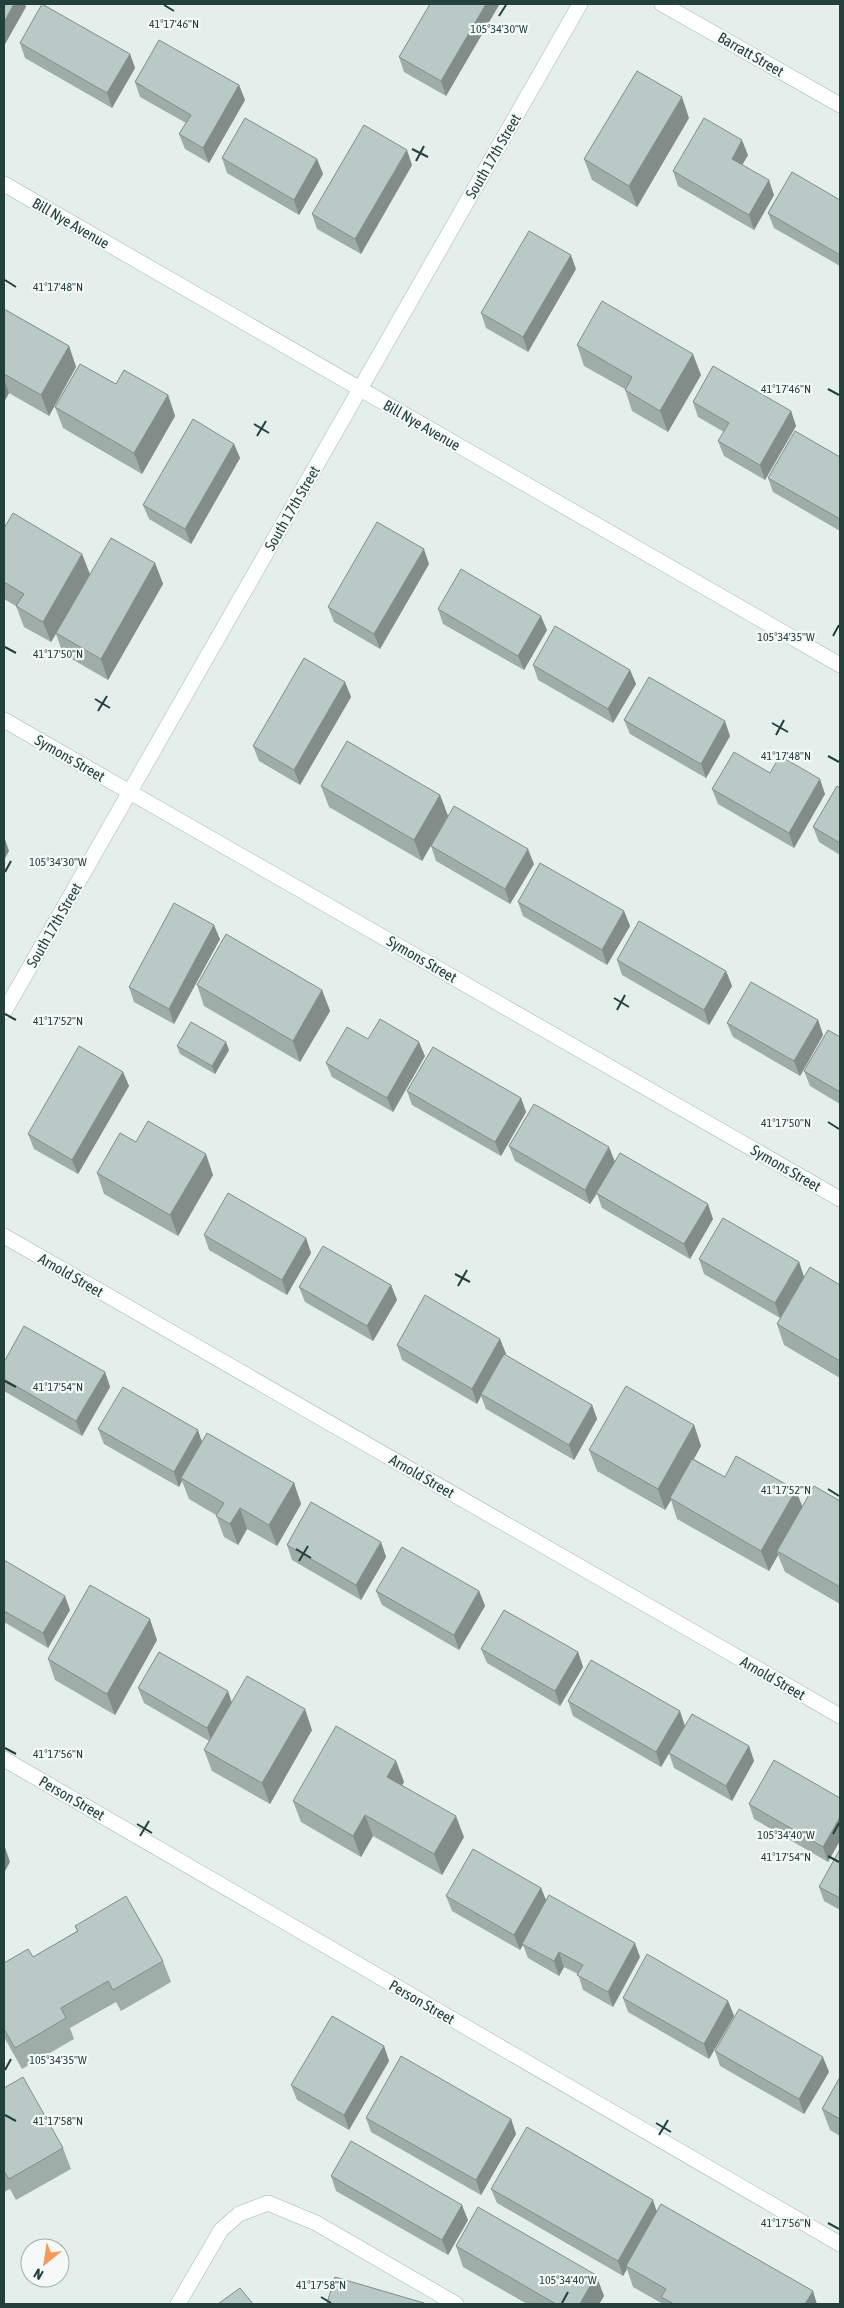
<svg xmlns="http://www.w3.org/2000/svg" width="844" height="2308" font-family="'Asap Condensed',sans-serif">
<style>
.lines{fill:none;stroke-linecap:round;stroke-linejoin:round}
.minor-casing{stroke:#a6b6b3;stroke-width:16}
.minor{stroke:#fff;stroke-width:15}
.wall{fill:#9fada9}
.shaded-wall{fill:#828d8a}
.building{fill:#b9c9c5;stroke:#828d8a}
.ticks{fill:none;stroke:#23403d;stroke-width:2}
.labels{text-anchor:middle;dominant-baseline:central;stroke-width:4.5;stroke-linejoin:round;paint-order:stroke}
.street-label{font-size:15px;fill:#23403d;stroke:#f5faf8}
.ticks-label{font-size:12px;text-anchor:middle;fill:#23403d;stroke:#f5faf8;stroke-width:4.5;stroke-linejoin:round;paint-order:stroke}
</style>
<rect width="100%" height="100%" fill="#e4eeeb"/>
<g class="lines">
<defs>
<g id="minor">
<path d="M662,4L840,105"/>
<path d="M4,184L840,665"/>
<path d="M4,720L840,1199"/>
<path d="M4,1012L580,4"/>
<path d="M4,1236L840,1716"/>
<path d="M4,1759L840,2244"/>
<path d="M178,2304L221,2230L239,2214L268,2203L316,2223L456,2304"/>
</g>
</defs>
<use href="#minor" class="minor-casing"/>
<use href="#minor" class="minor"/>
</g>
<g class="wall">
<path d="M430,4H499V5L446,96L404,72L399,57Z"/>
<path d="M20,43L130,54L135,68L112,108L25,58Z"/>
<path d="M135,82L239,85L245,100L209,163L185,149L179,134L186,123L140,97Z"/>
<path d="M689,118L637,207L592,180L584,159Z"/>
<path d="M748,155L742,165L774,195L754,230L678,186L673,171Z"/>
<path d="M222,158L317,159L323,174L299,215L227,173Z"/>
<path d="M412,165L361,254L317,229L312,214Z"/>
<path d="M840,200V266L774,228L768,213Z"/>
<path d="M576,269L528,352L486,328L481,313Z"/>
<path d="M4,309L69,346L76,367L49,416L9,393L4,402Z"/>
<path d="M577,345L701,375L668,432L632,411L625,389L584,366Z"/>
<path d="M116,384L168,395L175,416L142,474L63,428L55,407Z"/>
<path d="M693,402L791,411L796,426L765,480L724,456L718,441L724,432L698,417Z"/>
<path d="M234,444L240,458L191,544L149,519L143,505Z"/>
<path d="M840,457V531L773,492L768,478Z"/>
<path d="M4,528L82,554L90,574L155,563L163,584L108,680L63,654L56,634L51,642L24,627L16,606L4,599Z"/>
<path d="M429,564L380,649L334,622L328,607Z"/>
<path d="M438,609L547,630L524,670L443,624Z"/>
<path d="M533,665L630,670L636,684L613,723L538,680Z"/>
<path d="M345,682L351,697L300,785L259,761L253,746Z"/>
<path d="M624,720L730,736L706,778L630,734Z"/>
<path d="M770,773L825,794L794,848L718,804L712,789Z"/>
<path d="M321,786L440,795L448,816L422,861L329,807Z"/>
<path d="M840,788V855L819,842L813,827Z"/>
<path d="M431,846L534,864L510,904L436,861Z"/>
<path d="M518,902L624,911L630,926L607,965L523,916Z"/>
<path d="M220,939L174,1024L134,1002L129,987Z"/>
<path d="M617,960L726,971L732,986L709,1025L622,975Z"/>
<path d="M197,985L322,990L330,1011L300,1062L204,1006Z"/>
<path d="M818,1020L823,1035L800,1076L733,1037L727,1023Z"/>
<path d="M840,1037V1104L810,1086L804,1071Z"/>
<path d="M368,1039L425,1056L393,1112L332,1077L326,1063Z"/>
<path d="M177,1046L229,1050L215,1074L180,1054Z"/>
<path d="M123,1072L129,1086L78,1174L34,1149L28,1134Z"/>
<path d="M407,1091L521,1098L526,1112L501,1156L412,1105Z"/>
<path d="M136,1142L213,1175L178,1236L104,1194L97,1173Z"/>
<path d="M509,1146L615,1162L713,1219L690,1259L602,1208L597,1194L590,1204L515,1161Z"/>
<path d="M204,1235L306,1238L311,1253L287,1295L209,1250Z"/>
<path d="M699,1259L799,1262L804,1277L780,1318L704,1274Z"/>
<path d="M391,1285L397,1300L373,1341L305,1302L299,1287Z"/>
<path d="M840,1285V1378L784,1345L777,1324Z"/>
<path d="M500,1339L506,1354L505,1355L592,1405L597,1419L574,1460L486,1409L481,1396L477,1404L402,1360L397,1345Z"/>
<path d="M4,1362L105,1372L110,1387L82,1436L4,1391Z"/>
<path d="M694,1425L701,1446L694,1459L725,1477L802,1507L840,1501V1604L785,1572L778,1555L769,1571L677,1519L671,1500L665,1510L597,1471L589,1450Z"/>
<path d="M98,1429L202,1442L294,1483L301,1504L277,1546L247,1529L238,1545L224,1537L216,1515L189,1499L182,1481L179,1487L104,1444Z"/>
<path d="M381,1542L386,1557L361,1600L292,1560L287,1545Z"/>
<path d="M4,1560L70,1610L48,1648L4,1622Z"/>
<path d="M376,1591H479L485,1606L459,1650L382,1605Z"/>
<path d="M157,1640L115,1715L55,1680L48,1659Z"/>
<path d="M481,1649L578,1652L583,1667L560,1706L487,1663Z"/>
<path d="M138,1688L232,1702L312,1730L270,1804L212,1771L204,1750L209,1741L144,1703Z"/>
<path d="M568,1701L685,1726L661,1767L573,1716Z"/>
<path d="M749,1746L754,1761L732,1801L674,1768L669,1753Z"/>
<path d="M396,1761L404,1782L402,1785L464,1837L442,1875L373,1836L361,1857L301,1822L293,1801Z"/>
<path d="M840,1798L828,1862L754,1819L749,1804Z"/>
<path d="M840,1849V1910L824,1901L819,1887Z"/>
<path d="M541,1888L546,1900L640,1957L613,2007L583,1990L578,1974L564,1967L559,1976L528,1958L523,1945L520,1950L452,1911L446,1896Z"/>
<path d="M75,1926L163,1961L171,1982L121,2011L116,2002L70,2028L74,2039L22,2069L4,2037V1963L33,1957L77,1931Z"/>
<path d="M623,1998L728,2001L734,2016L709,2059L628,2012Z"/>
<path d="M384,2046L389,2061L349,2130L297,2100L291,2085Z"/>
<path d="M715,2051L829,2072L804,2114L720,2066Z"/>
<path d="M840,2077V2136L830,2130L822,2109Z"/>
<path d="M4,2088L63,2148L71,2169L16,2200L10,2189L4,2192Z"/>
<path d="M366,2118L511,2119L516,2134L481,2195L371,2132Z"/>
<path d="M331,2176L468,2220L448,2255L336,2191Z"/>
<path d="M491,2189L657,2211L817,2304H663L633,2287L627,2269L623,2276L497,2203Z"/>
<path d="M456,2246L596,2275L604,2296L599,2304H527L463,2267Z"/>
</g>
<g class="shaded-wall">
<path d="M14,4H25L26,7L4,46V22Z"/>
<path d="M486,4H499V5L446,96L441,81Z"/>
<path d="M130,54L135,68L112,108L107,93Z"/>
<path d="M239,85L245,100L209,163L203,148Z"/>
<path d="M682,97L689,118L637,207L629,186Z"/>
<path d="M742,140L748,155L737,174L732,159Z"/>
<path d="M407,150L412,165L361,254L355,239Z"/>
<path d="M317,159L323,174L299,215L294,200Z"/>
<path d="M769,180L774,195L754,230L749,215Z"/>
<path d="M571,255L576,269L528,352L523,337Z"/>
<path d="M69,346L76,367L49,416L41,395Z"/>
<path d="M693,354L701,375L668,432L660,411Z"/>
<path d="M4,379L9,393L4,402Z"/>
<path d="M168,395L175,416L142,474L134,453Z"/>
<path d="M791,411L796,426L765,480L760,465Z"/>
<path d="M234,444L240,458L191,544L185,529Z"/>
<path d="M424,549L429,564L380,649L374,634Z"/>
<path d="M82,554L90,575L51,642L43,622Z"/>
<path d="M155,563L163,584L108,680L101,659Z"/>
<path d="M541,616L547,630L524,670L518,656Z"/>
<path d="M630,670L636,684L613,723L608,709Z"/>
<path d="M345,682L351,697L300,785L294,770Z"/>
<path d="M725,721L730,736L706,778L701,764Z"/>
<path d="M820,779L825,794L794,848L789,833Z"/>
<path d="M440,795L448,816L422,861L414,840Z"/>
<path d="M4,836L9,851L4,860Z"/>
<path d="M528,849L534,864L510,904L505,889Z"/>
<path d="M624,911L630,926L607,965L602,950Z"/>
<path d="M214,925L220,939L174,1024L169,1009Z"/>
<path d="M726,971L732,986L709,1025L704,1010Z"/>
<path d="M322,990L330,1011L300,1062L293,1041Z"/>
<path d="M818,1020L823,1035L800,1076L794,1061Z"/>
<path d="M226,1042L229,1050L215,1074L212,1066Z"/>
<path d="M419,1042L425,1056L393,1112L387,1098Z"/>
<path d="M123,1072L129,1086L78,1174L72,1160Z"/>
<path d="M521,1098L526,1112L501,1156L495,1142Z"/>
<path d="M609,1147L615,1162L590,1204L585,1190Z"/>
<path d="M206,1154L213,1175L178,1236L170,1215Z"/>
<path d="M708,1204L713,1219L690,1259L684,1244Z"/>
<path d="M306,1238L311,1253L287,1295L282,1280Z"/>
<path d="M799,1262L804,1277L780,1318L775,1303Z"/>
<path d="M391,1285L397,1300L373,1341L367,1326Z"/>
<path d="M500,1339L506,1354L482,1395L481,1394V1396L477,1404L472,1389Z"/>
<path d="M105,1372L110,1387L82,1436L76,1421Z"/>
<path d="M592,1405L597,1419L574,1460L569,1445Z"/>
<path d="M694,1425L701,1446L671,1499L670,1498L671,1500L665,1510L658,1489Z"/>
<path d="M198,1430L203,1445L181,1478L182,1481L179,1487L174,1472Z"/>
<path d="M294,1483L301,1504L277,1546L269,1525Z"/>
<path d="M796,1490L804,1511L777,1551L778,1555L769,1571L761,1551Z"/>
<path d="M240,1508L247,1529L238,1545L230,1524Z"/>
<path d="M381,1542L386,1557L361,1600L356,1585Z"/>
<path d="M479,1591L485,1606L459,1650L454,1635Z"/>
<path d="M65,1596L70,1610L48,1648L43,1633Z"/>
<path d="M150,1619L157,1640L115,1715L107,1694Z"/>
<path d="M578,1652L583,1667L560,1706L555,1691Z"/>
<path d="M228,1691L233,1706L212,1743L207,1728Z"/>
<path d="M305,1709L312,1730L270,1804L262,1783Z"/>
<path d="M680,1711L685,1726L661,1767L656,1752Z"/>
<path d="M749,1746L754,1761L732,1801L726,1786Z"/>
<path d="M396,1761L404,1782L394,1798L387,1777Z"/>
<path d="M365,1815L373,1836L361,1857L353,1836Z"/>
<path d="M456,1816L464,1837L442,1875L434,1854Z"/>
<path d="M840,1817V1841L828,1862L823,1847Z"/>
<path d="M4,1844L10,1862L4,1873Z"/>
<path d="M541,1888L547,1903L520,1950L514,1935Z"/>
<path d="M635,1943L640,1957L613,2007L608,1992Z"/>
<path d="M559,1952L564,1967L559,1976L554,1961Z"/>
<path d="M728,2001L734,2016L709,2059L704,2044Z"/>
<path d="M384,2046L389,2061L349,2130L344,2115Z"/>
<path d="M823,2057L829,2072L804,2114L799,2099Z"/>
<path d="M511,2119L516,2134L481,2195L476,2180Z"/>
<path d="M653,2200L658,2215L626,2266L627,2269L623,2276L618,2261Z"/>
<path d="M462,2205L468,2220L448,2255L442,2240Z"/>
<path d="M596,2275L604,2296L599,2304H580Z"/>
<path d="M813,2291L817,2304H805Z"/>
</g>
<g class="building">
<path d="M4,4H14L4,22Z"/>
<path d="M42,4L130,54L107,93L20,43Z"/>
<path d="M430,4H486L441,81L399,57Z"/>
<path d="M159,40L239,85L203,148L179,134L191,115L135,82Z"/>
<path d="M637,71L682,97L629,186L584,159Z"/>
<path d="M245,118L317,159L294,200L222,158Z"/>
<path d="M704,118L742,140L732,159L769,180L749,215L673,171Z"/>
<path d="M364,125L407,150L355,239L312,214Z"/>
<path d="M792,172L840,200V255L768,213Z"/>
<path d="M529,231L571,255L523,337L481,313Z"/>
<path d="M602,301L693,354L660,411L625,390L632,377L577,345Z"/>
<path d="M4,309L69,346L41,395L4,374Z"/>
<path d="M80,364L116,384L124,370L168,395L134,453L55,407Z"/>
<path d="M713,366L791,411L760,465L718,441L729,423L693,402Z"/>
<path d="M193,419L234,444L185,529L143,505Z"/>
<path d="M795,431L840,457V519L768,478Z"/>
<path d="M13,513L82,554L43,622L16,606L24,594L4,582V528Z"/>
<path d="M377,522L424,549L374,634L328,607Z"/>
<path d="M111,538L155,563L101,659L56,633Z"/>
<path d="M461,569L541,616L518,656L438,609Z"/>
<path d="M555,626L630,670L608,709L533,665Z"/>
<path d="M304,658L345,682L294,770L253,746Z"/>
<path d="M649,677L725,721L701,764L624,720Z"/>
<path d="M347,741L440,795L414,840L321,786Z"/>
<path d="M734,752L770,773L780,756L820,779L789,833L712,789Z"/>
<path d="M837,786L840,788V843L813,827Z"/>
<path d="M454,806L528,849L505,889L431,846Z"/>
<path d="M540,863L624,911L602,950L518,902Z"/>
<path d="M174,903L214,925L169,1009L129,987Z"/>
<path d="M639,921L726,971L704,1010L617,960Z"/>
<path d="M226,934L322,990L293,1041L197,985Z"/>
<path d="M751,982L818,1020L794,1061L727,1023Z"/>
<path d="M380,1019L419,1042L387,1098L326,1063L347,1027L368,1039Z"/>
<path d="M191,1022L226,1042L212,1066L177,1046Z"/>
<path d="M828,1030L840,1037V1092L804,1071Z"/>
<path d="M79,1046L123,1072L72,1160L28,1134Z"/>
<path d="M433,1047L521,1098L495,1142L407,1091Z"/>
<path d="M534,1104L609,1147L585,1190L509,1146Z"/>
<path d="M148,1121L206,1154L170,1215L97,1173L120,1133L136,1142Z"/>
<path d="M620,1153L708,1204L684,1244L596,1193Z"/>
<path d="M228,1193L306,1238L282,1280L204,1235Z"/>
<path d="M723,1218L799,1262L775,1303L699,1259Z"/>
<path d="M323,1246L391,1285L367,1326L299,1287Z"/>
<path d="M810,1267L840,1285V1361L777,1324Z"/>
<path d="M425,1295L500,1339L472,1389L397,1345Z"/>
<path d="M24,1326L105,1372L76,1421L4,1379V1362Z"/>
<path d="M504,1354L592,1405L569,1445L481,1394Z"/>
<path d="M626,1386L694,1425L658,1489L589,1450Z"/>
<path d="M123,1387L198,1430L174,1472L98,1429Z"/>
<path d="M207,1433L294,1483L269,1525L240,1508L230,1524L216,1516L224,1503L181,1478Z"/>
<path d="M736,1456L796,1490L761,1551L670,1498L692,1459L725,1477Z"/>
<path d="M814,1486L840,1501V1587L777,1551Z"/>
<path d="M311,1502L381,1542L356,1585L287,1545Z"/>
<path d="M402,1547L479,1591L454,1635L376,1591Z"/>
<path d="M4,1560L65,1596L43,1633L4,1611Z"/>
<path d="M90,1585L150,1619L107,1694L48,1659Z"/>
<path d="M504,1610L578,1652L555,1691L481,1649Z"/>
<path d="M159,1652L228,1691L207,1728L138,1688Z"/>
<path d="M591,1660L680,1711L656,1752L568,1701Z"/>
<path d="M247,1676L305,1709L262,1783L204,1750Z"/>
<path d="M692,1714L749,1746L726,1786L669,1753Z"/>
<path d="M336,1726L396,1761L387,1777L456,1816L434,1854L365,1815L353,1836L293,1801Z"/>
<path d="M774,1760L840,1798V1817L823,1847L749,1804Z"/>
<path d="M473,1849L541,1888L514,1935L446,1896Z"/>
<path d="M840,1849V1898L819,1887Z"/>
<path d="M549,1895L635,1943L608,1992L577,1975L583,1965L559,1952L554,1961L522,1944Z"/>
<path d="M126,1896L163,1961L113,1990L108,1981L61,2008L66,2018L15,2048L4,2029V1963L28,1949L33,1957L78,1931L75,1926Z"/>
<path d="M647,1954L728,2001L704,2044L623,1998Z"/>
<path d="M739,2009L823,2057L799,2099L715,2051Z"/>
<path d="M332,2016L384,2046L344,2115L291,2085Z"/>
<path d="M401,2056L511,2119L476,2180L366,2118Z"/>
<path d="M23,2077L63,2148L9,2179L4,2171V2088Z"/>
<path d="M840,2077V2119L822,2109Z"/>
<path d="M527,2127L653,2200L618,2261L491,2189Z"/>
<path d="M351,2141L462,2205L442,2240L331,2176Z"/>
<path d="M661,2204L813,2291L805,2304H674L661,2297L666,2289L626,2266Z"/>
<path d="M478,2207L596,2275L580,2304H556L456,2246Z"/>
<path d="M335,2277L424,2303V2304H330L327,2303Z"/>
<path d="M240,2288L253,2304H218Z"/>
</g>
<path class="ticks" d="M164,5L174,11M499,16L506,5M412,149L428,157M416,161L424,146M5,280L16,287M828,389L839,395M254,424L269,433M257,436L266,421M833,636L839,625M5,647L16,653M95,699L110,708M98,711L107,696M772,723L788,732M776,735L784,720M828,756L839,762M5,872L11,861M614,998L629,1007M617,1010L625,995M5,1014L16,1020M828,1122L839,1129M455,1274L470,1282M458,1286L467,1270M5,1381L16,1387M828,1489L839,1496M296,1549L311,1558M299,1561L308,1546M5,1748L16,1754M137,1824L152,1833M833,1834L839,1823M140,1836L149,1821M828,1856L839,1862M5,2070L11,2059M5,2115L16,2121M656,2123L671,2132M659,2135L668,2120M828,2223L839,2229M321,2297L331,2303M562,2303L568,2292"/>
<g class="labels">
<g class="street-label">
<text transform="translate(751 54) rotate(30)">Barratt Street</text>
<text transform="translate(493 156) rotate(-60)">South 17th Street</text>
<text transform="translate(71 223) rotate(30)">Bill Nye Avenue</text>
<text transform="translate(422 425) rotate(30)">Bill Nye Avenue</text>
<text transform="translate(292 508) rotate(-60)">South 17th Street</text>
<text transform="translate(70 758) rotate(30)">Symons Street</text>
<text transform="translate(54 925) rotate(-60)">South 17th Street</text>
<text transform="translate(422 959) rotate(30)">Symons Street</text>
<text transform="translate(786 1168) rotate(30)">Symons Street</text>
<text transform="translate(71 1275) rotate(30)">Arnold Street</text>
<text transform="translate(422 1476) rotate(30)">Arnold Street</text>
<text transform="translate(773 1678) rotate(30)">Arnold Street</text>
<text transform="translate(72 1798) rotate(30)">Person Street</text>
<text transform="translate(422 2002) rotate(30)">Person Street</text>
</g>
</g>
<g class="ticks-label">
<text x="174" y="28">41°17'46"N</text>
<text x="499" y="33">105°34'30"W</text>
<text x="58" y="291">41°17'48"N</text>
<text x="786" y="393">41°17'46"N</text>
<text x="786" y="641">105°34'35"W</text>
<text x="58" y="658">41°17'50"N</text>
<text x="786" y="760">41°17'48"N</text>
<text x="58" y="866">105°34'30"W</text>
<text x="58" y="1025">41°17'52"N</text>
<text x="786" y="1127">41°17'50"N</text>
<text x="58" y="1391">41°17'54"N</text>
<text x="786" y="1494">41°17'52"N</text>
<text x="58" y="1758">41°17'56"N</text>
<text x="786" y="1839">105°34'40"W</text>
<text x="786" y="1861">41°17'54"N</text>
<text x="58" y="2064">105°34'35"W</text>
<text x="58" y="2125">41°17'58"N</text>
<text x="786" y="2227">41°17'56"N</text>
<text x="568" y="2284">105°34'40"W</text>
<text x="321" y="2289">41°17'58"N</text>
</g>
<rect width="844" height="2308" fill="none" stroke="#23403d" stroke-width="10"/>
<g transform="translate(45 2263) rotate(210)"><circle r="24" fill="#f5faf8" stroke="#a1b0ad"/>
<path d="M0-4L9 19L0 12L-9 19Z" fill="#f59b5a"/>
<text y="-8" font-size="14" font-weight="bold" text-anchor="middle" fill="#23403d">N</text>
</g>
</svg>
